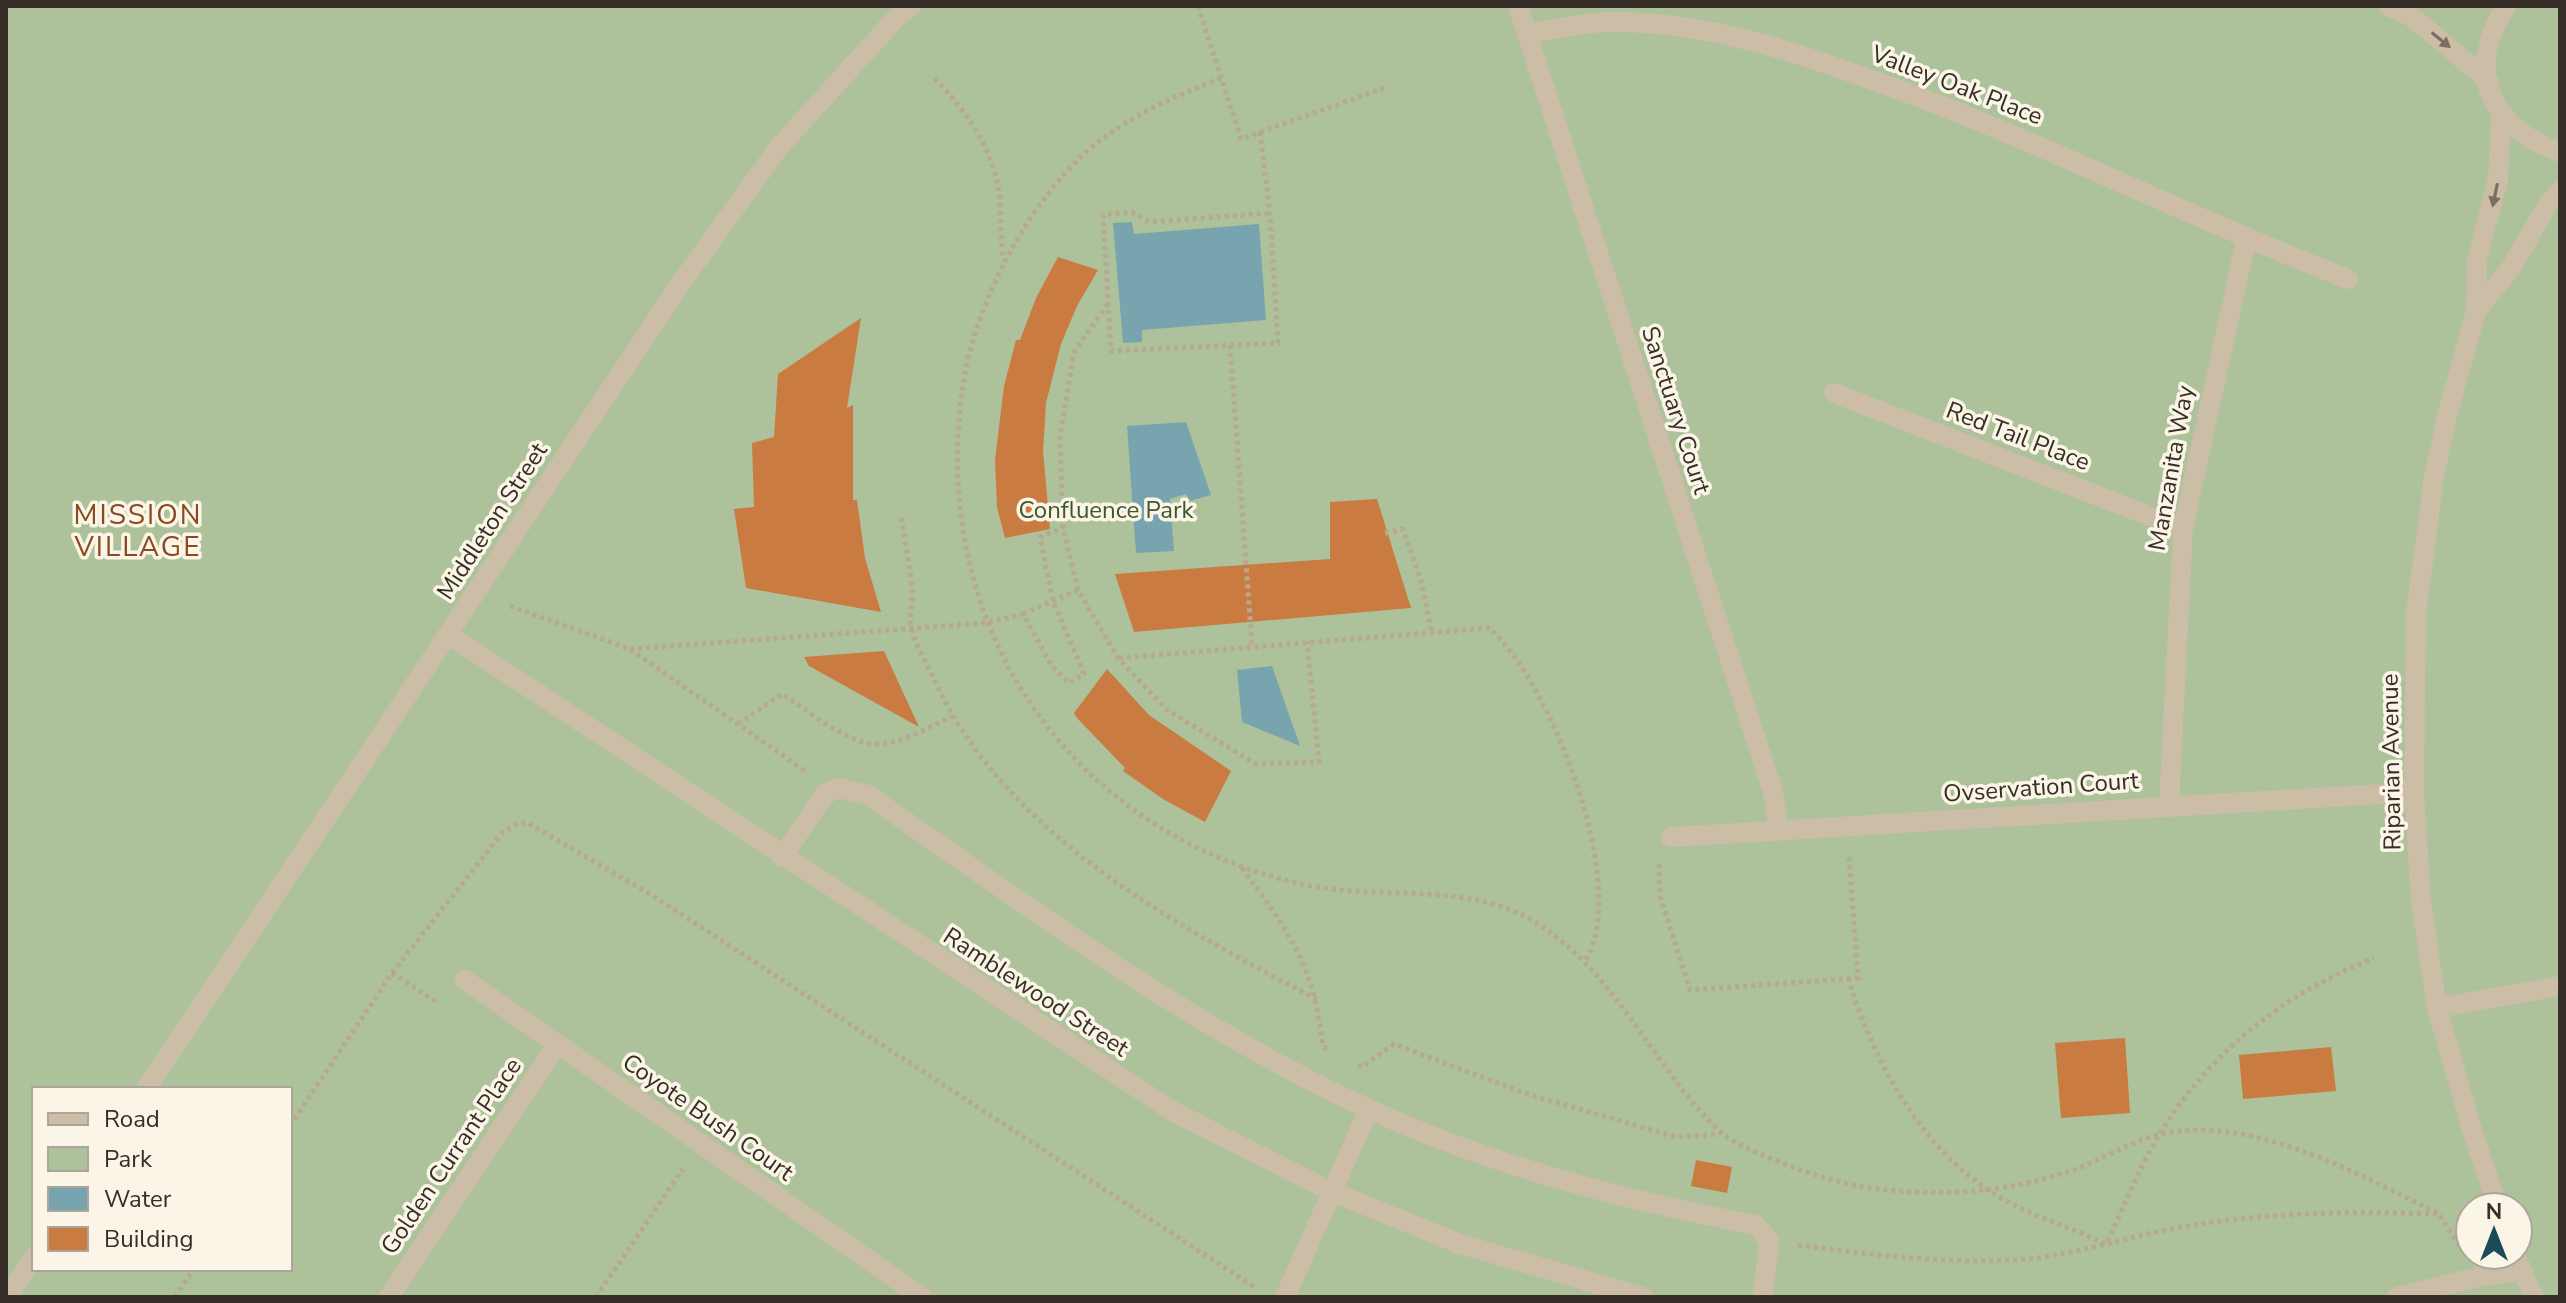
<svg xmlns="http://www.w3.org/2000/svg" width="2566" height="1303" font-family="'Nunito Sans',sans-serif">
<style>
.green{fill:#adc29a;fill-rule:evenodd}
.water{fill:#78a4b0}
.building{fill:#ca7b41}
.lines{fill:none;stroke-linecap:round;stroke-linejoin:round}
.path{stroke:#b7a890;stroke-width:5;stroke-dasharray:4 4;stroke-linecap:butt}
.minor{stroke:#cbbda6;stroke-width:20}
.oneway{fill:#7a6f60}
.labels{text-anchor:middle;dominant-baseline:central;stroke-width:7;stroke-linejoin:round;paint-order:stroke}
.street-label{font-size:24px;fill:#372f27;stroke:#faf5e7}
.park-label{font-size:24px;fill:#3e562a;stroke:#faf5e7}
.quarter-label{font-size:28px;letter-spacing:2px;fill:#884a1e;stroke:#faf5e7}
</style>
<rect width="100%" height="100%" fill="#f2ebda"/>
<path class="green" d="M6,6H2560V1297H6ZM34,1089H290V1269H34ZM2470,1207H2518V1255H2470Z"/>
<g class="water">
<path d="M1132,222L1134,234L1259,224L1266,320L1142,330V342L1123,343L1113,223Z"/>
<path d="M1186,422L1211,495L1190,501L1186,494L1170,499L1174,551L1136,553L1127,426Z"/>
<path d="M1272,666L1300,746L1242,722L1237,670Z"/>
</g>
<g class="building">
<path d="M1058,257L1098,270L1077,306L1061,344L1046,403L1043,451L1050,529L1005,538L997,507L995,460L1004,386L1016,340H1020L1036,298Z"/>
<path d="M861,318L847,408L853,405V500H857L865,558L881,612L746,588L734,509L754,507L752,443L774,437L778,374Z"/>
<path d="M1377,499L1411,608L1134,632L1115,574L1330,559V502Z"/>
<path d="M884,651L919,727L809,666L804,657Z"/>
<path d="M1107,669L1149,715L1231,771L1205,822L1163,799L1123,771L1125,768L1077,718L1074,713Z"/>
<path d="M2125,1038L2130,1113L2061,1118L2055,1043Z"/>
<path d="M2331,1047L2336,1091L2243,1099L2239,1055Z"/>
<path d="M1696,1160L1732,1167L1727,1193L1691,1186Z"/>
</g>
<g class="lines">
<g class="path">
<path d="M1198,6L1241,139L1384,88"/>
<path d="M935,78C966,112 992,146 999,192C1002,215 999,238 1004,261"/>
<path d="M1221,78C1180,94 1141,111 1105,137C1037,185 977,298 964,379C925,620 1065,833 1306,885C1382,901 1469,880 1538,924C1616,974 1652,1064 1717,1129C1739,1151 1827,1181 1859,1186C1930,1198 2002,1194 2070,1171C2100,1162 2128,1142 2158,1135C2249,1112 2360,1175 2439,1214"/>
<path d="M1260,132L1270,213L1278,343L1111,351L1103,215L1132,212L1149,222L1270,213"/>
<path d="M1108,304L1074,352L1060,436L1063,528L1078,590L1118,658L1167,710L1256,764L1319,762L1307,641"/>
<path d="M1230,345L1252,645"/>
<path d="M901,518C905,542 910,566 912,590C913,602 909,615 911,627C914,643 926,662 933,677C1003,833 1173,924 1318,1000"/>
<path d="M1385,533L1403,529L1422,584L1431,630"/>
<path d="M510,606L630,649L805,771"/>
<path d="M1023,614L1078,590"/>
<path d="M630,649L986,623L1023,614L1052,666L1069,683L1084,674L1053,601L1040,537L1063,528"/>
<path d="M1119,658L1489,628C1551,682 1630,884 1586,960"/>
<path d="M738,724L782,694C804,708 848,744 875,744C902,744 927,728 951,717"/>
<path d="M1659,864L1660,896L1690,990L1858,978L1849,856"/>
<path d="M1242,868C1289,932 1314,965 1323,1047L1328,1049"/>
<path d="M392,973L434,1000L439,997"/>
<path d="M1848,978C1874,1060 1915,1140 1988,1190C2018,1211 2072,1228 2106,1244C2124,1207 2139,1168 2160,1133C2212,1050 2284,994 2374,958"/>
<path d="M1358,1065L1362,1067L1394,1044L1527,1094L1676,1137L1720,1134"/>
<path d="M290,1126L392,973L502,833L518,823H528L653,896L1256,1288"/>
<path d="M1798,1245C1874,1255 1951,1265 2029,1259C2075,1254 2120,1239 2166,1230C2257,1212 2347,1211 2439,1214L2462,1250"/>
<path d="M175,1297L194,1269"/>
<path d="M596,1297L683,1169"/>
</g>
<g class="minor">
<path d="M1518,6L1773,792L1779,831"/>
<path d="M2388,6L2411,16L2489,81"/>
<path d="M2506,6C2464,72 2490,128 2560,152"/>
<path d="M1527,34C1554,30 1583,22 1610,22C1707,21 1796,52 1886,85C2043,142 2192,219 2348,279"/>
<path d="M2476,311L2511,268L2548,204L2560,191"/>
<path d="M1834,393L2183,529"/>
<path d="M449,635L1174,1112L1330,1191L1460,1244L1643,1297"/>
<path d="M2169,804L2183,529L2246,240"/>
<path d="M1671,837L2414,792"/>
<path d="M782,857L825,794L839,788L868,795C1029,907 1190,1027 1369,1109C1492,1166 1623,1200 1756,1225L1769,1241L1763,1297"/>
<path d="M465,980L922,1297"/>
<path d="M2437,1008L2560,986"/>
<path d="M146,1089L683,280L779,147L897,17L912,6"/>
<path d="M2498,1207L2472,1130L2437,1008L2421,901L2414,792L2416,615L2433,482L2446,420L2476,311L2477,260L2498,179L2501,118"/>
<path d="M2515,1255L2534,1297"/>
<path d="M8,1297L34,1257"/>
<path d="M389,1297L557,1045"/>
<path d="M1285,1297L1369,1109"/>
<path d="M2397,1297L2477,1277L2521,1271"/>
</g>
</g>
<defs><path id="oneway-solid" d="M-6-.8H1V-3.2L6.5 0L1 3.2V.8H-6Z" transform="scale(2)"/></defs>
<g class="oneway">
<use href="#oneway-solid" transform="translate(2441 40) rotate(39)"/>
<use href="#oneway-solid" transform="translate(2495 195) rotate(102)"/>
</g>
<g class="labels">
<g class="street-label">
<text transform="translate(1957 85) rotate(21)">Valley Oak Place</text>
<text transform="translate(1676 410) rotate(72)">Sanctuary Court</text>
<text transform="translate(2018 436) rotate(21)">Red Tail Place</text>
<text transform="translate(2171 468) rotate(-80)">Manzanita Way</text>
<text transform="translate(492 521) rotate(-57)">Middleton Street</text>
<text transform="translate(2391 762) rotate(-91)">Riparian Avenue</text>
<text transform="translate(2041 787) rotate(-4)">Ovservation Court</text>
<text transform="translate(1036 992) rotate(33)">Ramblewood Street</text>
<text transform="translate(708 1117) rotate(35)">Coyote Bush Court</text>
<text transform="translate(451 1156) rotate(-56)">Golden Currant Place</text>
</g>
<g class="park-label">
<text x="1106" y="510">Confluence Park</text>
</g>
<g class="quarter-label">
<text x="138" y="515">MISSION<tspan x="138" dy="32">VILLAGE</tspan></text>
</g>
</g>
<rect width="2566" height="1303" fill="none" stroke="#372f27" stroke-width="16"/>
<rect x="32" y="1087" width="260" height="184" fill="#faf5e7" stroke="#aca69a" stroke-width="2"/>
<rect x="48" y="1113" width="40" height="12" fill="#cbbda6" stroke="#aca69a" stroke-width="2"/>
<text x="104" y="1127" font-size="24" fill="#372f27">Road</text>
<rect x="48" y="1147" width="40" height="24" fill="#adc29a" stroke="#aca69a" stroke-width="2"/>
<text x="104" y="1167" font-size="24" fill="#372f27">Park</text>
<rect x="48" y="1187" width="40" height="24" fill="#78a4b0" stroke="#aca69a" stroke-width="2"/>
<text x="104" y="1207" font-size="24" fill="#372f27">Water</text>
<rect x="48" y="1227" width="40" height="24" fill="#ca7b41" stroke="#aca69a" stroke-width="2"/>
<text x="104" y="1247" font-size="24" fill="#372f27">Building</text>
<g transform="translate(2494 1231)"><circle r="38" fill="#faf5e7" stroke="#aca69a" stroke-width="2"/>
<path d="M0-6L14 30L0 20L-14 30Z" fill="#1b4a59"/>
<text y="-12" font-size="22" font-weight="bold" text-anchor="middle" fill="#372f27">N</text>
</g>
</svg>
